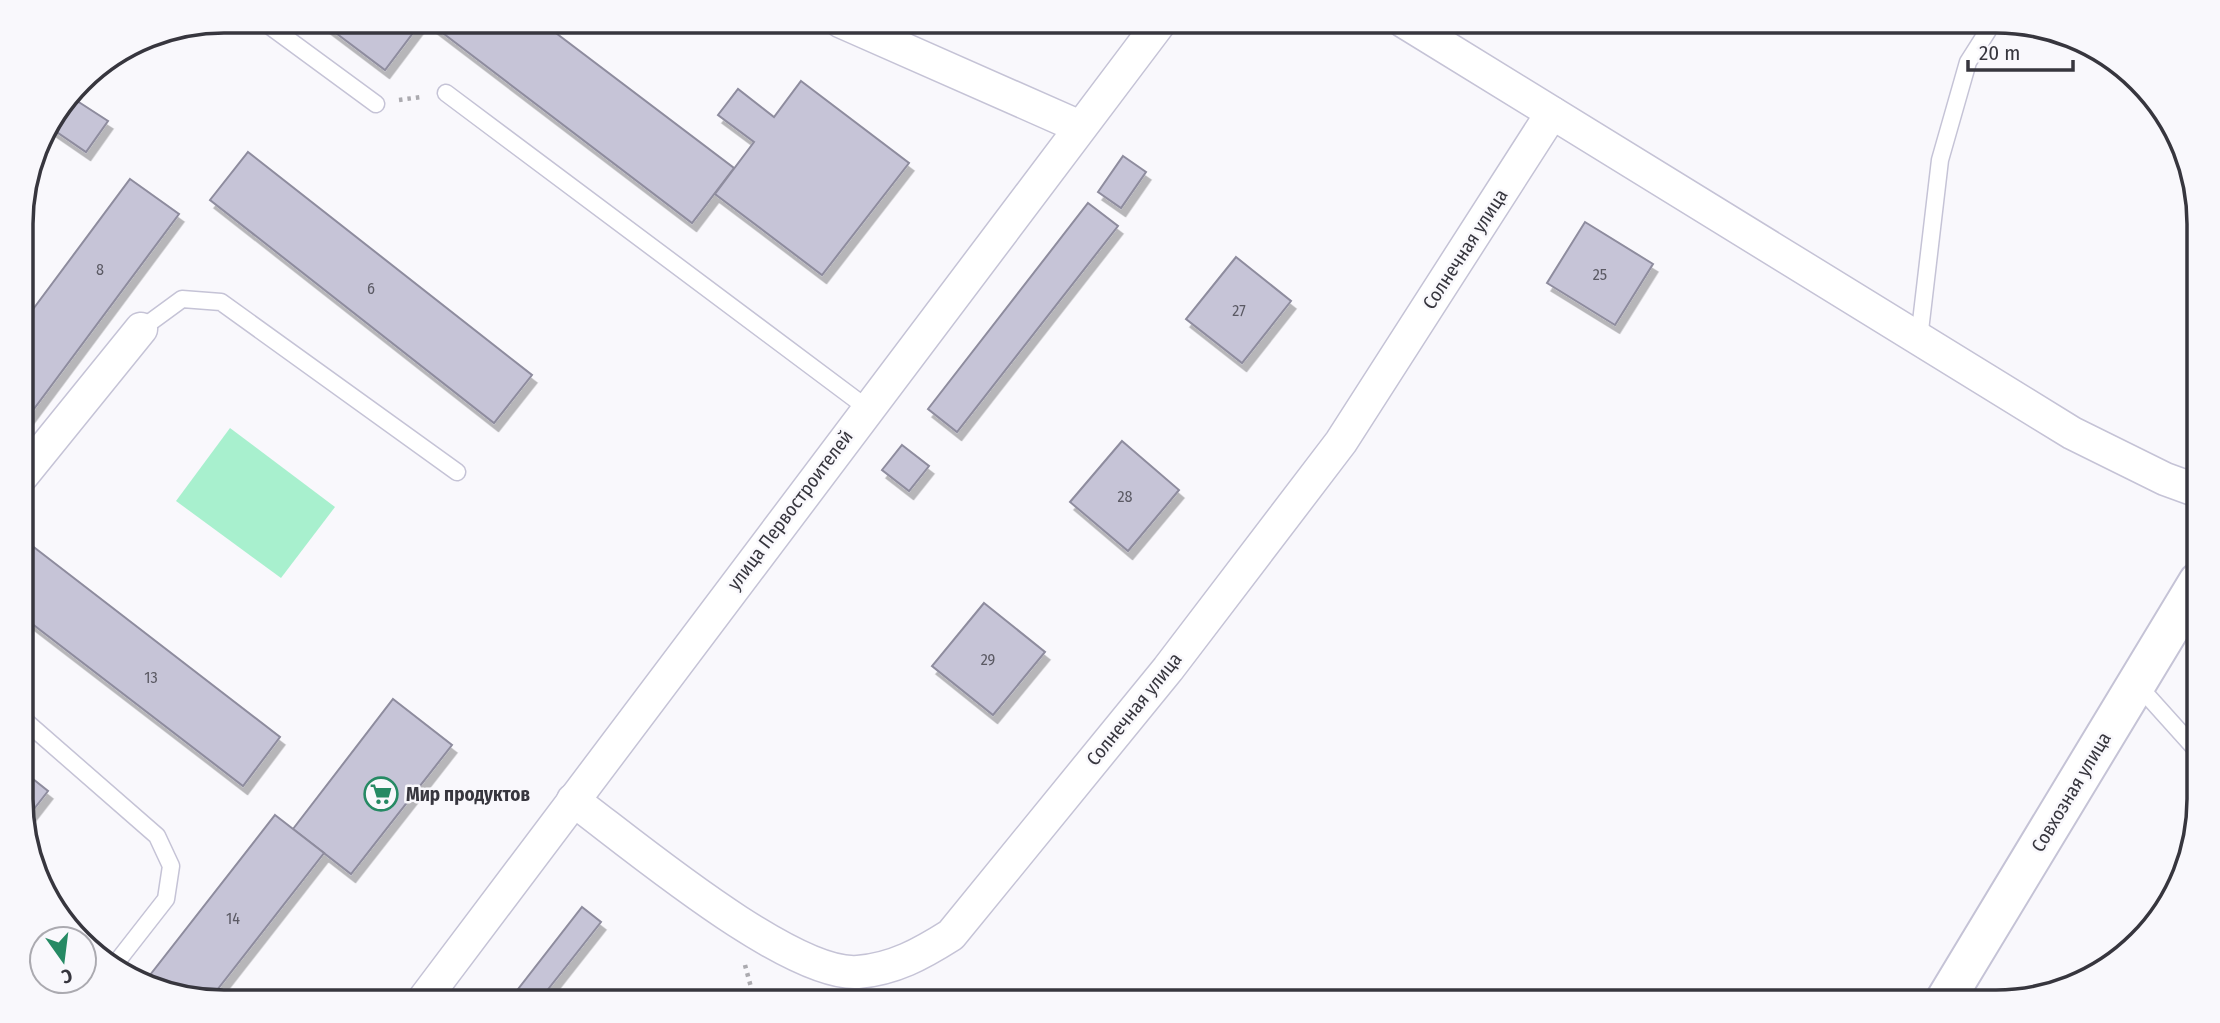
<svg xmlns="http://www.w3.org/2000/svg" width="2220" height="1023" font-family="'Fira Sans Condensed',sans-serif">
<style>
.green{fill:#a8f0ce}
.building{fill:#c6c4d7;stroke:#8e8c9e;stroke-width:2;filter:url(#shadow)}
.lines{fill:none;stroke-linecap:round;stroke-linejoin:round}
.lane-casing{stroke:#c5c3d6;stroke-width:19}
.street-casing{stroke:#c5c3d6;stroke-width:35}
.secondary-casing{stroke:#c5c3d6;stroke-width:42}
.path{stroke:#abaaaf;stroke-width:4.5;stroke-dasharray:3.5 5;stroke-linecap:butt}
.lane{stroke:#fff;stroke-width:16}
.street{stroke:#fff;stroke-width:32}
.secondary{stroke:#fff;stroke-width:38}
.labels{text-anchor:middle;dominant-baseline:central;stroke-width:5;stroke-linejoin:round;paint-order:stroke}
.number-label{font-size:16px;fill:#5b5a64}
.street-label{font-size:19px;fill:#37363e;stroke:#f9f8fc}
.poi-label{font-size:19px;font-weight:bold;fill:#37363e;stroke:#f9f8fc;text-anchor:start}
.rim{fill:none;stroke:#37363e;stroke-width:3.5}
</style>
<defs>
<filter id="shadow"><feDropShadow dx="4.5" dy="8" stdDeviation="0" flood-color="#0004"/></filter>
</defs>
<rect width="100%" height="100%" fill="#f9f8fc"/>
<path class="green" d="M230,428L335,507L281,578L176,501Z"/>
<g class="building">
<path d="M320,21H422L385,70Z"/>
<path d="M427,21H540L734,168L692,223Z"/>
<path d="M801,81L909,163L822,275L715,194L754,142L718,115L738,89L774,117Z"/>
<path d="M71,97L108,121L86,152L48,126Z"/>
<path d="M248,152L532,375L494,423L210,200Z"/>
<path d="M1123,156L1146,172L1121,208L1098,192Z"/>
<path d="M130,179L179,214L22,425V324Z"/>
<path d="M1088,203L1118,226L957,432L928,409Z"/>
<path d="M1585,222L1653,264L1615,325L1547,283Z"/>
<path d="M1236,257L1291,301L1242,363L1186,319Z"/>
<path d="M1122,441L1179,490L1128,551L1070,502Z"/>
<path d="M902,445L929,466L909,491L882,470Z"/>
<path d="M22,538L280,737L243,786L22,616Z"/>
<path d="M984,603L1045,652L993,715L932,666Z"/>
<path d="M393,699L452,745L351,874L293,829Z"/>
<path d="M23,771L48,791L23,823Z"/>
<path d="M275,815L324,853L210,999L146,986L143,984Z"/>
<path d="M582,907L601,922L538,1002H508Z"/>
</g>
<g class="lines">
<defs>
<g id="lane">
<path d="M263,21L376,104"/>
<path d="M446,93L867,408"/>
<path d="M141,329L182,299L221,302L457,472"/>
<path d="M1919,339L1940,160L1968,62L1994,21"/>
<path d="M2136,683L2199,753"/>
<path d="M23,719L157,836L171,866L166,899L116,963"/>
</g>
<g id="street">
<path d="M840,21L1080,127"/>
<path d="M1403,21L2072,433L2165,479L2198,491"/>
<path d="M22,476L141,329"/>
<path d="M573,800C631,843 790,977 858,972C894,969 921,954 951,935L1168,669L1341,442L1552,113"/>
<path d="M422,1002L1161,21"/>
</g>
<path id="secondary" d="M1944,1002L2198,582"/>
</defs>
<use href="#lane" class="lane-casing"/>
<use href="#street" class="street-casing"/>
<use href="#secondary" class="secondary-casing"/>
<g class="path">
<path d="M399,100L421,97"/>
<path d="M745,965L755,1002"/>
</g>
<use href="#lane" class="lane"/>
<use href="#street" class="street"/>
<use href="#secondary" class="secondary"/>
</g>
<defs>
<symbol id="supermarket-ring" viewBox="-11 -11 22 22"><circle r="9.5" fill="#f9f8fc" stroke="#268a64" stroke-width="1.5"/><path d="M-6-5.5h2.5l.6 2H6L4.5 2H-2.5L-4.4-4H-6ZM-1.5 3.2a1.3 1.3 0 1 0 .1 0ZM3 3.2a1.3 1.3 0 1 0 .1 0Z" fill="#268a64"/></symbol>
</defs>
<g fill-rule="evenodd">
<use href="#supermarket-ring" x="362" y="775" width="38" height="38"/>
</g>
<g class="labels">
<g class="number-label">
<text x="100" y="269">8</text>
<text x="1600" y="274">25</text>
<text x="371" y="288">6</text>
<text x="1239" y="310">27</text>
<text x="1125" y="496">28</text>
<text x="988" y="659">29</text>
<text x="151" y="677">13</text>
<text x="233" y="918">14</text>
</g>
<g class="street-label">
<text transform="translate(1465 249) rotate(-57)">Солнечная улица</text>
<text transform="translate(790 510) rotate(-53)">улица Первостроителей</text>
<text transform="translate(1134 709) rotate(-51)">Солнечная улица</text>
<text transform="translate(2071 792) rotate(-59)">Совхозная улица</text>
</g>
<g class="poi-label">
<text x="406" y="794">Мир продуктов</text>
</g>
</g>
<path d="M0 0H2220V1023H0ZM224 33H1996A191 191 0 0 1 2187 224V799A191 191 0 0 1 1996 990H224A191 191 0 0 1 33 799V224A191 191 0 0 1 224 33Z" fill="#f9f8fc" fill-rule="evenodd"/>
<path class="rim" d="M224 33H1996A191 191 0 0 1 2187 224V799A191 191 0 0 1 1996 990H224A191 191 0 0 1 33 799V224A191 191 0 0 1 224 33Z"/>
<g transform="translate(63 960) rotate(166)"><circle r="33" fill="#f9f8fc" stroke="#abaab0" stroke-width="2"/>
<path d="M0-5L12 26L0 18L-12 26Z" fill="#268a64"/>
<text y="-10" font-size="19" font-weight="bold" text-anchor="middle" fill="#37363e">С</text>
</g>
<path d="M1968 60v10h105v-10" fill="none" stroke="#37363e" stroke-width="3.5"/>
<text x="1979" y="60" font-size="21" fill="#37363e" stroke="#f9f8fc" stroke-width="5" paint-order="stroke">20 m</text>
</svg>
